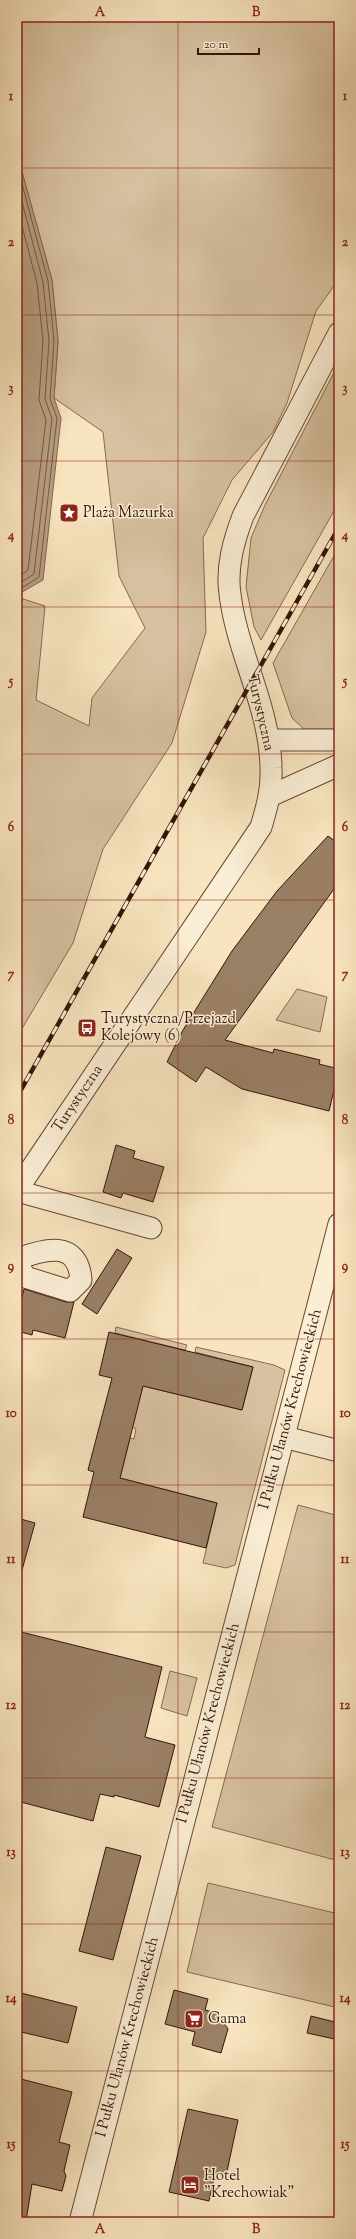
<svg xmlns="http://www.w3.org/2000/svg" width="356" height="2239" font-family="'Sorts Mill Goudy',serif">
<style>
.green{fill:#d7c1a0;stroke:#866a53}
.water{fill:#b69e80;stroke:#82664f}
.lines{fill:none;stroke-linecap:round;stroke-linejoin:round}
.shore{stroke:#765843;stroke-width:1}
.building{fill:#9a8066;stroke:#351306}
.minor-casing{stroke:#664834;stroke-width:23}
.minor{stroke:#faeed5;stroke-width:21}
.rail-casing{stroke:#351306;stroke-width:4.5}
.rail{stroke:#faeed5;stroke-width:3;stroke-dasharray:9;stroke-linecap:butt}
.grid{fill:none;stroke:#8f2418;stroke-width:1;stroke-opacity:0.55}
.labels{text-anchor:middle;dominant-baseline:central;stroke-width:3;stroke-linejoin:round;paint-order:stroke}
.poi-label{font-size:15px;fill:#351306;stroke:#faeed5;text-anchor:start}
.street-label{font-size:15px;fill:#351306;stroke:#faeed5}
.neatline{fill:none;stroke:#8f2418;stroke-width:1.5}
.grid-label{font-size:13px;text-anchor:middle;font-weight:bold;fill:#8f2418}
</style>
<rect width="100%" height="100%" fill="#f8e5bf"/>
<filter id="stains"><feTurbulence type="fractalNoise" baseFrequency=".005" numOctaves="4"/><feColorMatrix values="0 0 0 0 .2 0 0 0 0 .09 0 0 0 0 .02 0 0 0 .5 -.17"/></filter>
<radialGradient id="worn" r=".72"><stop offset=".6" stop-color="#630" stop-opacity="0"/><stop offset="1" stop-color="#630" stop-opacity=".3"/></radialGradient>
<g class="green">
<path d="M17,17H339V279L316,311L287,403L273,432L232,480L203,538L206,632L172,743L103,849L73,943L17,1037V597L45,606L36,700L89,726L92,698L145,628L119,576L103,432L54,398L58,341L52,280L17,154Z"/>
<path d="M339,363V502L261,640L254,627L246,587L251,538L265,505Z"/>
<path d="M339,547V729H304L292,718L273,663Z"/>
<path d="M297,989L327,997L320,1032L276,1020Z"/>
<path d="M116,1327L187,1345L185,1350L115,1333Z"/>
<path d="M196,1347L274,1365L285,1370L235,1565L226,1568L203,1563L217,1503L120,1478L130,1438L134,1439L136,1429L132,1427L143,1386L242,1410L253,1367L195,1352Z"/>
<path d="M298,1505L339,1516V1861L212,1827Z"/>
<path d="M170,1671L197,1678L187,1716L161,1708Z"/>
<path d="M208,1883L339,1914V2008L187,1972Z"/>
</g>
<path class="water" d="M17,154L52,280L58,341L54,398L61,418L43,580L17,595Z"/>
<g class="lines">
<g class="shore">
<path d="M17,165L48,281L54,341L50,399L57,418L39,577L17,591"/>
<path d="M17,183L43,282L49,341L45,399L52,419L34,574L17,585"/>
<path d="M17,207L37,283L43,341L39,400L46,420L28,570L17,578"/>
</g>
</g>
<g class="building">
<path d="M328,836L339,844V882L225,1040L273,1053L274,1049L320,1060L319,1064L339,1069L329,1111L242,1089L206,1067L196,1082L167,1062L183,1030L232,951L277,891Z"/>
<path d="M116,1145L135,1151L133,1158L164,1167L153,1202L123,1193L121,1198L103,1192Z"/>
<path d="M117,1249L132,1258L97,1314L82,1304Z"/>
<path d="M24,1289L66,1302H74L65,1338L33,1330L32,1335L17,1331V1318Z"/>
<path d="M109,1332L253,1367L242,1410L143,1386L120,1478L217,1503L206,1548L83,1517L94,1472L88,1470L112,1378L99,1375Z"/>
<path d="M17,1518L35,1523L22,1570L17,1569Z"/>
<path d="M17,1631L162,1667L145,1737L175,1745L159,1807L114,1795V1797L100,1794L93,1821L17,1801Z"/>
<path d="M106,1847L141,1856L113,1960L79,1951Z"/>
<path d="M174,1990L208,1999L205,2010L217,2013L228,2029L221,2053L192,2045L195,2032L165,2024Z"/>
<path d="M17,1992L77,2007L68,2043L17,2031Z"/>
<path d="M311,2016L339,2023V2040L307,2033Z"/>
<path d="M17,2078L72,2092L59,2142L70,2145L64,2171L66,2176L62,2191L32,2184L26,2221L17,2220Z"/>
<path d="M188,2109L238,2120L226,2176L215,2173L209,2201L169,2192Z"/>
</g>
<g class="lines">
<defs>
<g id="minor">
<path d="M269,740H339"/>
<path d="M270,796L339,765"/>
<path d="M17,1190L261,827C267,807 272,789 271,768C270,707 237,653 230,594C226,567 234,540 243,516L339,333"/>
<path d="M17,1191L151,1228"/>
<path d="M17,1259C44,1249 78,1239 81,1280L70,1291L25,1277L17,1262"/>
<path d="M284,1437L339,1451"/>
<path d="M80,2222L339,1224"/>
</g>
</defs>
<use href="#minor" class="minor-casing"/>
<use href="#minor" class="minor"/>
<defs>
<path id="rail" d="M17,1097L339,527"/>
</defs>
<use href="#rail" class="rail-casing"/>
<use href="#rail" class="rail"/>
</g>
<path class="grid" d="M178,17V2222M17,168H339M17,315H339M17,461H339M17,607H339M17,754H339M17,900H339M17,1046H339M17,1193H339M17,1339H339M17,1485H339M17,1632H339M17,1778H339M17,1924H339M17,2071H339"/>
<defs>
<symbol id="sight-square" viewBox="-11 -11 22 22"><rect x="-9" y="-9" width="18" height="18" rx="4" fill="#8f2418" stroke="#faeed5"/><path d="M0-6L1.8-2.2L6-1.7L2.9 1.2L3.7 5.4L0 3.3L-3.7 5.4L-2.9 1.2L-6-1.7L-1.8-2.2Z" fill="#fff"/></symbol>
<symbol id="bus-square" viewBox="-11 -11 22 22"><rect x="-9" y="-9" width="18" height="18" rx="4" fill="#8f2418" stroke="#faeed5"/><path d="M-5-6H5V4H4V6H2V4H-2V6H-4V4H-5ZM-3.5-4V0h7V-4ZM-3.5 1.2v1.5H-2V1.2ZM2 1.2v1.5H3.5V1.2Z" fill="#fff"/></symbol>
<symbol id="supermarket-square" viewBox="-11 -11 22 22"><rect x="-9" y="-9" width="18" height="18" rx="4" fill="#8f2418" stroke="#faeed5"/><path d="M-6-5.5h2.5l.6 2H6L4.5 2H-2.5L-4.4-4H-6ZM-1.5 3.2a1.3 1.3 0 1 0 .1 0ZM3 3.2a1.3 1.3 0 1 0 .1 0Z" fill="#fff"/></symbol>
<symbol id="hotel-square" viewBox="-11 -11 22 22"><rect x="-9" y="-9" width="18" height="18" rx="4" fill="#8f2418" stroke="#faeed5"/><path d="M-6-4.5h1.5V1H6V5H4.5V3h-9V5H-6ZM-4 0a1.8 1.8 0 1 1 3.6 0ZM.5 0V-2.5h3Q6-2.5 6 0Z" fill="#fff"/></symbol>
</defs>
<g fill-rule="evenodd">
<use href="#sight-square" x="58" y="502" width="22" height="22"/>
<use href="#bus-square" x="76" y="1017" width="22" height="22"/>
<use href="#supermarket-square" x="183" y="2008" width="22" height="22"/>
<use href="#hotel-square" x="179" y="2174" width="22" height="22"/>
</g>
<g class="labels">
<g class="poi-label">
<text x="83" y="513">Plaża Mazurka</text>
<text x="101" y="1019">Turystyczna/Przejazd<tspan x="101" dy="17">Kolejowy (6)</tspan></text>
<text x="208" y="2019">Gama</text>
<text x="204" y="2176">Hotel<tspan x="204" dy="17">"Krechowiak"</tspan></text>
</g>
<g class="street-label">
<text transform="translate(260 713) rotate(77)">Turystyczna</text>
<text transform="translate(78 1099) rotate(-56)">Turystyczna</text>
<text transform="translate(291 1409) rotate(-75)">I Pułku Ułanów Krechowieckich</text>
<text transform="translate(209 1723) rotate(-75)">I Pułku Ułanów Krechowieckich</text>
<text transform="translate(128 2037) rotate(-75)">I Pułku Ułanów Krechowieckich</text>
</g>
</g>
<rect width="356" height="2239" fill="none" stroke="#f8e5bf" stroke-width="44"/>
<path d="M198 48v6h61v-6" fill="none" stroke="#351306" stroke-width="2"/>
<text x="204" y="48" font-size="12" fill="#351306" stroke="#faeed5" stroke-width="3" paint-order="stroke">20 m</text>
<rect x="22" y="22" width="312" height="2195" class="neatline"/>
<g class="grid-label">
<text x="100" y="16">A</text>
<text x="256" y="16">B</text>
<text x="11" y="100">1</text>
<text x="345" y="100">1</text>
<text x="11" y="246">2</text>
<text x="345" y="246">2</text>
<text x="11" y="392">3</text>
<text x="345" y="392">3</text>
<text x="11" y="539">4</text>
<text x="345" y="539">4</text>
<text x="11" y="685">5</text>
<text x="345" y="685">5</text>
<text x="11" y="831">6</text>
<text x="345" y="831">6</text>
<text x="11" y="978">7</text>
<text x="345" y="978">7</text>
<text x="11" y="1124">8</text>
<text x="345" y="1124">8</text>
<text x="11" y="1270">9</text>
<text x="345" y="1270">9</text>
<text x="11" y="1417">10</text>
<text x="345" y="1417">10</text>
<text x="11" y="1563">11</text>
<text x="345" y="1563">11</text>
<text x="11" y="1709">12</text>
<text x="345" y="1709">12</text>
<text x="11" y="1856">13</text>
<text x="345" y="1856">13</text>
<text x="11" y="2002">14</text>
<text x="345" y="2002">14</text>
<text x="11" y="2148">15</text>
<text x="345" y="2148">15</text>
<text x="100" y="2233">A</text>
<text x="256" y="2233">B</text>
</g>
<rect width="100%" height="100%" filter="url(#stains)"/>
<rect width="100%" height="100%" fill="url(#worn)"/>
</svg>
